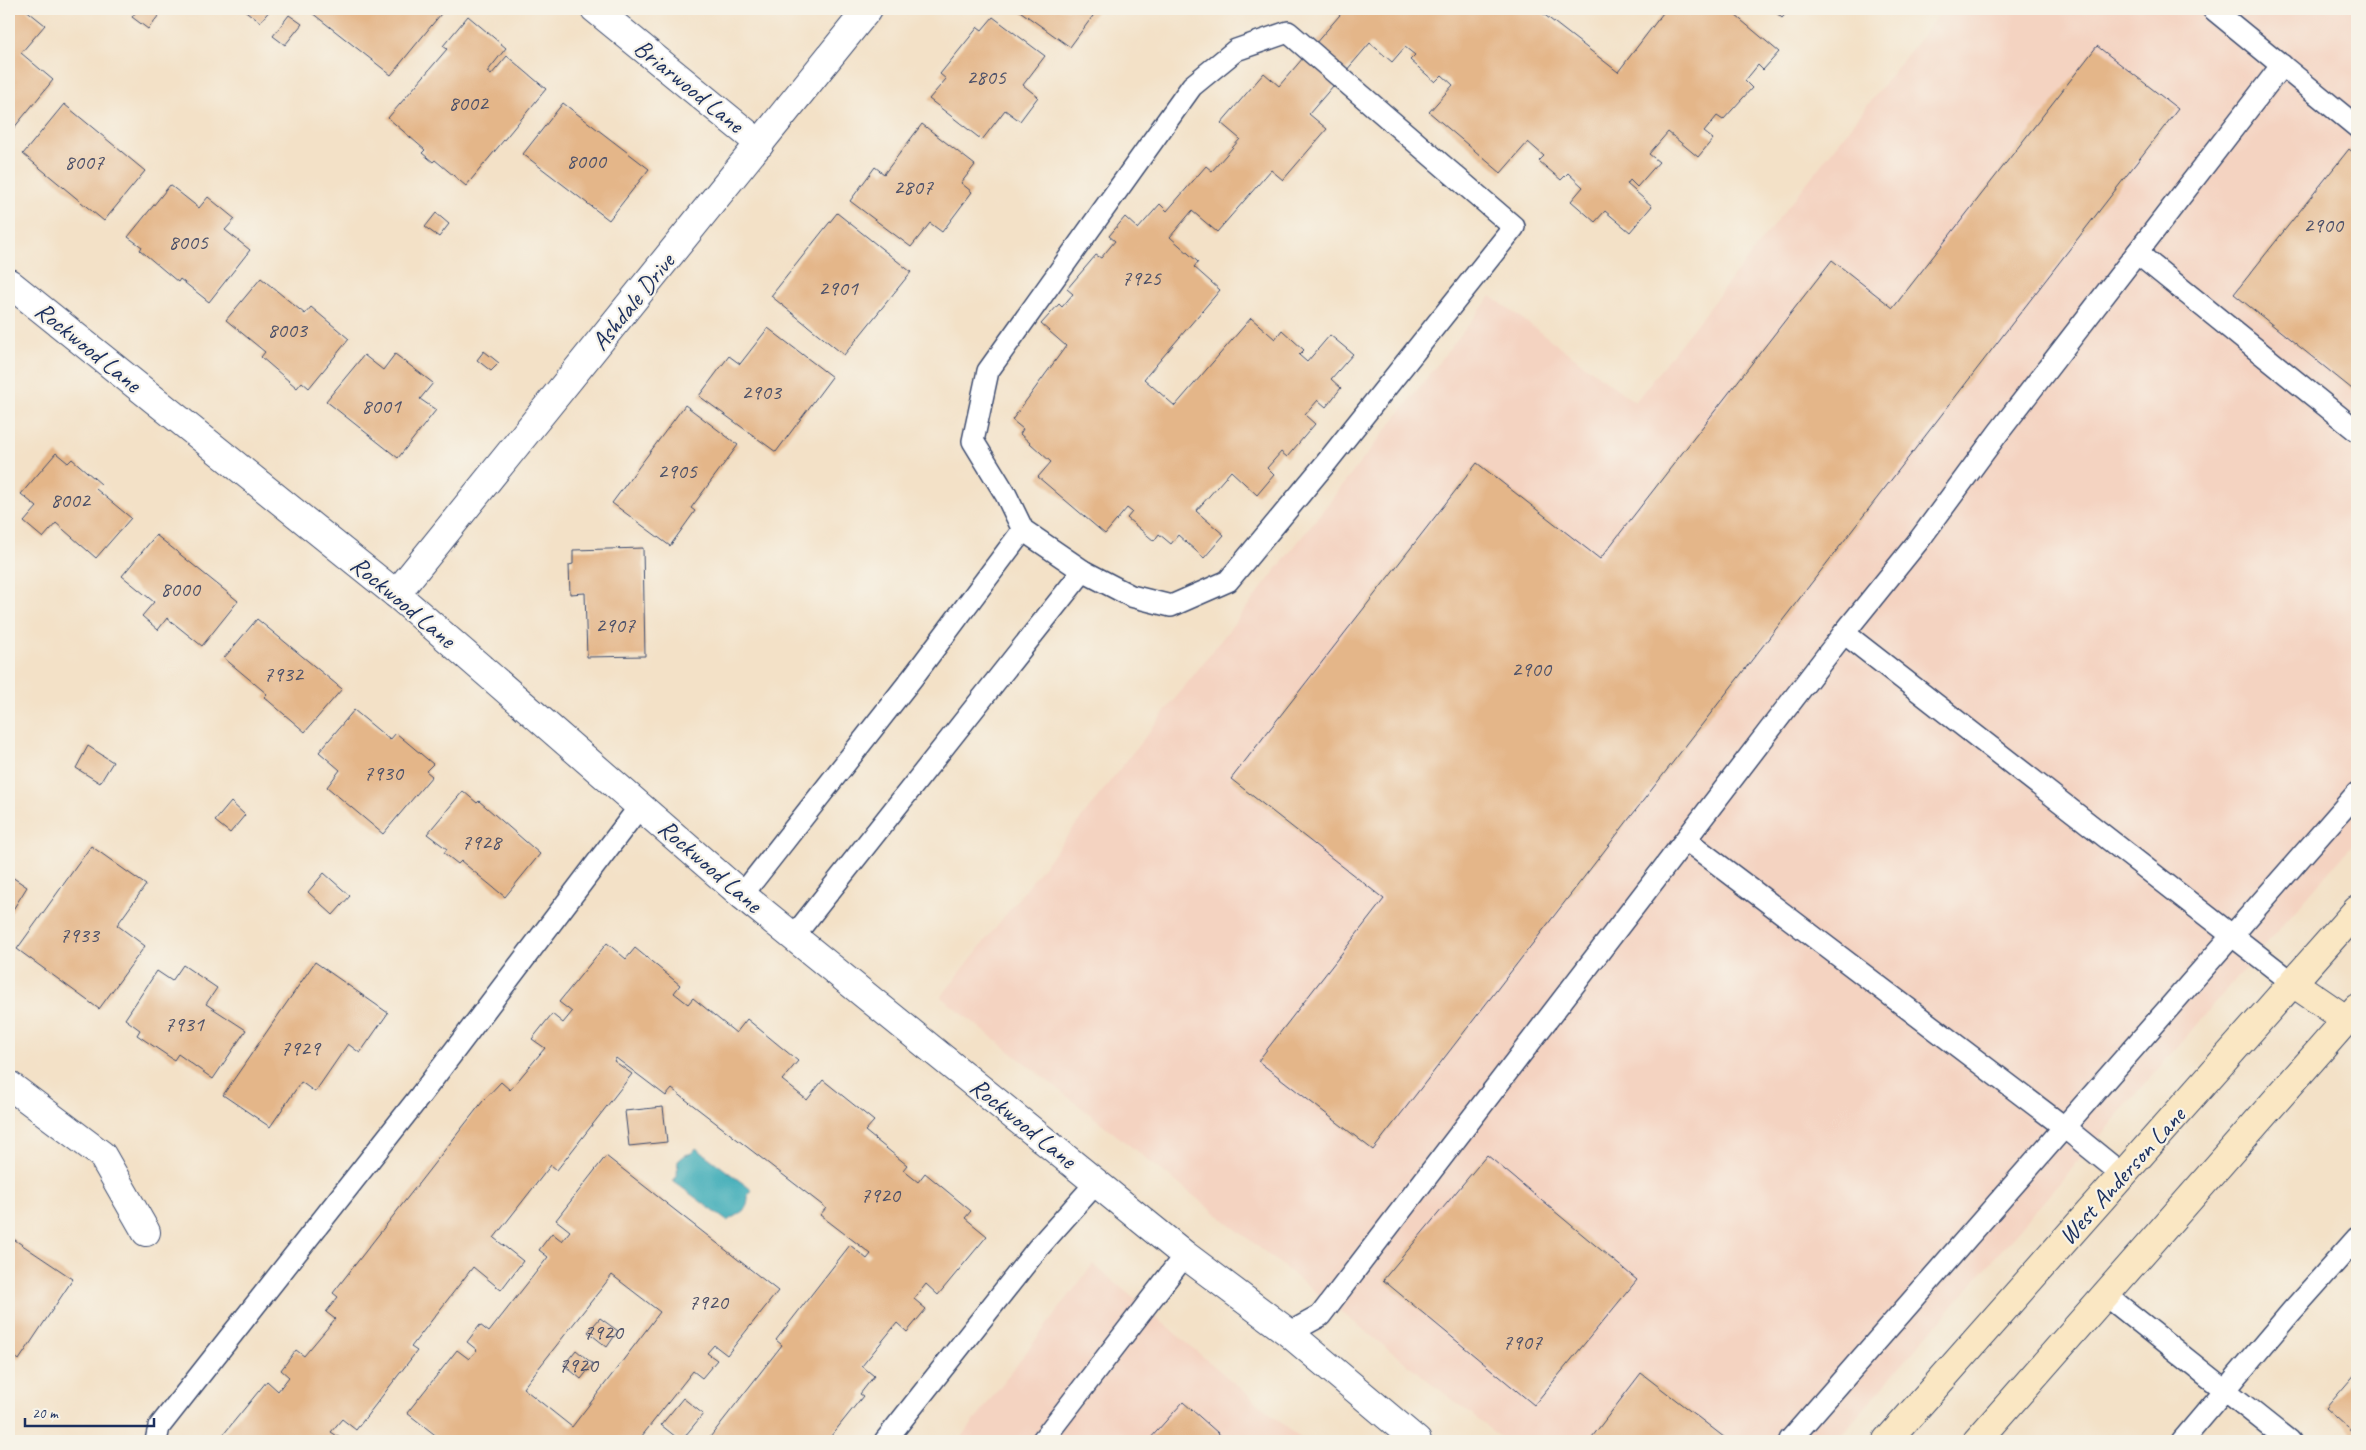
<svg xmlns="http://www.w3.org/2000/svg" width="2366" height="1450" font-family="Caveat,sans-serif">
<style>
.built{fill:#f4d3c1}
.water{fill:#3babb7;stroke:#2b6d8a}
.building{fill:#e4b689;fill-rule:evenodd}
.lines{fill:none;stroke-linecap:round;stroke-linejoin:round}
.service-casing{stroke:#3b4a6e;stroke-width:24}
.minor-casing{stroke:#3b4a6e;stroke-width:30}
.tertiary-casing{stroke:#3b4a6e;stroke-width:30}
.secondary-casing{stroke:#3b4a6e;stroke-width:30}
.service{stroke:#fff;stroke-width:21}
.minor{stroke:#fff;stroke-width:28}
.tertiary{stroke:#fff;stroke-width:28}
.secondary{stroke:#fae7c3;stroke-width:28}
.labels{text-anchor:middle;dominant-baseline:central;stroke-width:4.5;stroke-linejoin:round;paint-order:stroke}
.number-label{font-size:22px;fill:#4d5169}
.street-label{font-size:25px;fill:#1b2f5e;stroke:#f7f3e8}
</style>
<rect width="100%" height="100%" fill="#f7f3e8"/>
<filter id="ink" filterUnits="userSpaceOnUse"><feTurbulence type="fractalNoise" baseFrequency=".02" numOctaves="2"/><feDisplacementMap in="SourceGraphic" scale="10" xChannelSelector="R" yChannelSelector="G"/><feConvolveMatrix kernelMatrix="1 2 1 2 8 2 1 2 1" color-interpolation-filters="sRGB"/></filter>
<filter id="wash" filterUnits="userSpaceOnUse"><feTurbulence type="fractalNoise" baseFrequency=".0096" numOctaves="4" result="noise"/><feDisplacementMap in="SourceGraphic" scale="20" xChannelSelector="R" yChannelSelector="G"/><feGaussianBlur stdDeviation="1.12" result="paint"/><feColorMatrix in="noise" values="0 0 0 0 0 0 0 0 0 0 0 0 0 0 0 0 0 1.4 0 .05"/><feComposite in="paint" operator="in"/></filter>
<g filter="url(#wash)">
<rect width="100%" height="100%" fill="#f3e1c7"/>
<g class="built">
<path d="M1943,9H2357V839L1836,1441H1505L941,997L1491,296L1635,402Z"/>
<path d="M1093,1264L1303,1441H959Z"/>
</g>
<path class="water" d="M696,1148L752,1190L748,1195C749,1212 740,1212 727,1221L673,1181L677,1176L678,1161L685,1155L692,1153Z"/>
<g id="blocks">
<g class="building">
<path d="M9,9H25L45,25L21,53L53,80L13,129L9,126Z"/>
<path d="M138,9H151L159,15L148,29L132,17Z"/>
<path d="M243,9H271L260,22Z"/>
<path d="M307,9H445L391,75Z"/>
<path d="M1017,9H1098L1070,47Z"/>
<path d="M1345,9H1537L1618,72L1666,9H1739L1735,15L1779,52L1763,70L1758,65L1745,81L1752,88L1723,120L1717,116L1704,132L1713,139L1698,157L1668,132L1649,154L1659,162L1637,187L1630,180L1627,184L1652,206L1630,232L1605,211L1595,222L1571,201L1583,187L1568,173L1561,180L1539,161L1544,156L1528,142L1501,173L1429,112L1453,85L1442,75L1435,82L1410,60L1415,55L1405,47L1392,62L1370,43L1309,114L1327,129L1283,180L1271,170L1217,232L1192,211L1170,237L1198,262L1194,267L1220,290L1144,379L1175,406L1251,318L1275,339L1282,330L1304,350L1299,355L1307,362L1330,335L1353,354L1331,379L1341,388L1326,407L1318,400L1305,415L1315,424L1287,457L1281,452L1267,468L1274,475L1257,495L1231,471L1196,511L1224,535L1204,558L1178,535L1171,544L1159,534L1154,541L1127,518L1132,512L1127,508L1105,534L1038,477L1051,462L1020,434L1023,429L1012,420L1066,346L1041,324L1059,304L1062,307L1073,294L1067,289L1096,255L1101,258L1115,241L1109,236L1125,217L1138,229L1160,204L1167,211L1206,166L1212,171L1240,139L1221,123L1264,73L1279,86Z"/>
<path d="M1772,9H1790L1782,18Z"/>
<path d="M289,15L302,24L285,45L273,36Z"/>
<path d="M468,16L506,48L487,72L491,75L507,56L546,89L466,186L435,160L433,162L422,153L425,150L388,118L447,49L443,46Z"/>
<path d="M993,17L1045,56L1023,85L1038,97L1020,121L1005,110L982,140L929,99L946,79L940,74L978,27L982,30Z"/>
<path d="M2097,46L2178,109L1373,1150L1258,1061L1384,899L1231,779L1477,463L1600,559L1832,260L1893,308Z"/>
<path d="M563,103L649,169L609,220L523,154Z"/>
<path d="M64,104L145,171L104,221L23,154Z"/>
<path d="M922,124L975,165L961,183L972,192L942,232L930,223L911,247L850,201L875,167L884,174Z"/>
<path d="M2349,149L2357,156V393L2234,294Z"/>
<path d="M170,185L199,208L208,197L235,219L225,230L250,250L209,302L180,279L178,282L140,250L142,247L128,237Z"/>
<path d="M436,213L449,224L439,237L425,227Z"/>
<path d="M837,213L911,272L844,355L771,296Z"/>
<path d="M261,278L305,314L311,307L349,339L309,388L302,382L297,388L261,357L265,352L226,320Z"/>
<path d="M768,328L832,377L776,452L699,396L729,356L740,364Z"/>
<path d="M484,351L499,363L491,371L477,360Z"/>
<path d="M395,354L433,383L420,399L436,410L398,458L326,401L364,355L383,370Z"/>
<path d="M685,405L738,445L691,508L695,511L670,546L612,503Z"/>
<path d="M56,453L68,463L72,459L101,484L96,489L131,518L96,558L56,523L43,538L24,522L37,507L21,494Z"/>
<path d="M156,535L238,601L202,646L167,618L158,630L142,616L154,602L122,576Z"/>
<path d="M643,548L645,656L587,657L585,593L570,594L569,565L573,564V550Z"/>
<path d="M257,619L342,689L305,732L264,697L267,694L224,658Z"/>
<path d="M354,710L390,740L396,733L433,764L426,771L432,776L383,834L327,787L340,770L319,752Z"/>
<path d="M88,746L113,762L100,783L76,768Z"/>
<path d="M463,791L477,803L479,801L540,854L505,897L461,861L458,864L444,853L447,849L427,834Z"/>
<path d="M231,802L245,815L230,833L215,821Z"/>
<path d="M91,846L146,885L117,925L145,946L99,1009L17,949Z"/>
<path d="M324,873L350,896L333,915L308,892Z"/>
<path d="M9,875L27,887L9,916Z"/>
<path d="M607,943L626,959L635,948L680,985L674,993L688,1004L693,998L736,1033L747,1019L798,1061L782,1080L807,1100L823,1080L874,1121L865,1131L907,1165L903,1170L918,1182L925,1173L971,1211L965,1218L987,1236L938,1295L926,1284L914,1299L926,1309L907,1332L897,1323L862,1366L874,1376L860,1394L863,1396L827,1441H707L782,1345L776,1340L850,1245L867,1259L871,1254L820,1215L826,1208L672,1089L666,1096L616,1058L614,1061L632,1074L557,1170L551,1165L494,1238L523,1261L501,1290L473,1267L411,1347L417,1351L356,1430L342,1419L331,1432L345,1441H218L267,1381L278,1391L289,1377L281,1370L296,1350L304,1356L335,1319L326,1312L338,1297L333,1293L483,1101L501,1082L510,1090L545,1048L532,1039L552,1014L563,1023L572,1012L559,1002Z"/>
<path d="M315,962L388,1013L360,1053L348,1044L315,1092L301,1082L270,1127L223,1095Z"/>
<path d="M183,965L217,988L206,1004L246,1030L213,1079L178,1054L174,1060L137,1035L140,1030L125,1019L157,971L172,981Z"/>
<path d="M663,1107L667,1142L629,1146L625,1111Z"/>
<path d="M1487,1155L1637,1280L1534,1405L1383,1280Z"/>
<path d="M606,1156L778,1291L727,1355L714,1345L707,1353L717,1360L702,1378L693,1371L638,1441H443L407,1413L457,1350L469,1359L477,1350L467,1342L480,1325L489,1332L548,1257L539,1250L552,1233L562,1241L570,1231L556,1220ZM612,1275L660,1312L572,1427L523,1388Z"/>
<path d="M9,1236L73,1279L19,1360L9,1352Z"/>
<path d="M600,1318L618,1331L607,1347L588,1332Z"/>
<path d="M576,1350L593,1364L581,1379L564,1365Z"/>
<path d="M2357,1372V1436L2326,1408Z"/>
<path d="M1641,1373L1729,1441H1589Z"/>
<path d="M683,1398L703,1414L681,1441L661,1425Z"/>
<path d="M1183,1402L1227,1441H1148Z"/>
</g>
</g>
</g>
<g filter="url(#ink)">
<use href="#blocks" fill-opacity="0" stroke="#3b4a6e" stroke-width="1"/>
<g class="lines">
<defs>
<g id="service">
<path d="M2213,9L2357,127"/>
<path d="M1288,32L1514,227L1326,463L1228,581L1171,606L1131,596L1083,571L1023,530L1006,495L973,441L988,371L1192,86L1236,50Z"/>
<path d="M2137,253L2357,431"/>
<path d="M1844,633L2293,983"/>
<path d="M1686,840L2064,1127L2123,1175"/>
<path d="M742,895L913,677L1023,530"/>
<path d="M794,936L1083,571"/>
<path d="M2106,1295L2289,1441"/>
<path d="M1289,1333L1320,1316L1844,633L1920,539L1998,433L2282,65"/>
<path d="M156,1441L159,1427L420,1096L640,806"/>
<path d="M885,1441L1038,1248L1096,1183"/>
<path d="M1042,1441L1185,1255"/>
<path d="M1792,1441L1790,1440L2357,793"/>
<path d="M2182,1441L2291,1312L2357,1238"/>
</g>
<g id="minor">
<path d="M595,9L760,144"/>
<path d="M396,594L868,9"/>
<path d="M9,1085L102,1155L146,1232"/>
</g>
<path id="tertiary" d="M9,283L396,594L742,895L1185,1255L1289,1333L1417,1441"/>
<g id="secondary">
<path d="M2293,983L2347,1020"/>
<path d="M1887,1441L2357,910"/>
<path d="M1977,1441L2357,1008"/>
</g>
</defs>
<use href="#service" class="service-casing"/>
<use href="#minor" class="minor-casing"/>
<use href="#tertiary" class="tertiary-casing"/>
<use href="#secondary" class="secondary-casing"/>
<use href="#service" class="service"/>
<use href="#minor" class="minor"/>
<use href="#tertiary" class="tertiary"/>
<use href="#secondary" class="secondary"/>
</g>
</g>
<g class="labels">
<g class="number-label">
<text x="986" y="77">2805</text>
<text x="468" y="103">8002</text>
<text x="586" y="161">8000</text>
<text x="84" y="162">8007</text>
<text x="913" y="187">2807</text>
<text x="2323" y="225">2900</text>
<text x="188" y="242">8005</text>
<text x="1141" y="278">7925</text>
<text x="838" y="288">2901</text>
<text x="287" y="330">8003</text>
<text x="761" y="392">2903</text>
<text x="381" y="406">8001</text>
<text x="677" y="471">2905</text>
<text x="70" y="500">8002</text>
<text x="180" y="589">8000</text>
<text x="615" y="625">2907</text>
<text x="1531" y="669">2900</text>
<text x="283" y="674">7932</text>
<text x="383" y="773">7930</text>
<text x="481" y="842">7928</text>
<text x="79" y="935">7933</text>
<text x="184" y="1024">7931</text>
<text x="300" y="1048">7929</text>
<text x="880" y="1195">7920</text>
<text x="708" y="1302">7920</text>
<text x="603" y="1332">7920</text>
<text x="1522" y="1342">7907</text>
<text x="578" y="1365">7920</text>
</g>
<g class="street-label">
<text transform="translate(689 86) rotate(39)">Briarwood Lane</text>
<text transform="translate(633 302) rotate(-51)">Ashdale Drive</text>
<text transform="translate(88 347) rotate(39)">Rockwood Lane</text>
<text transform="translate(403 602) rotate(40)">Rockwood Lane</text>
<text transform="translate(710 866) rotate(41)">Rockwood Lane</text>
<text transform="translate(1023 1123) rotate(39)">Rockwood Lane</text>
<text transform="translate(2122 1176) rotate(-48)">West Anderson Lane</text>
</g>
</g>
<rect width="2366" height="1450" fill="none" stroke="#f7f3e8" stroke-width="30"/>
<path d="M25 1418v8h129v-8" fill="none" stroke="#1b2f5e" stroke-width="2.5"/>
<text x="32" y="1418" font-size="15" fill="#1b2f5e" stroke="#f7f3e8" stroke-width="4" paint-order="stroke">20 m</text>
</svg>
